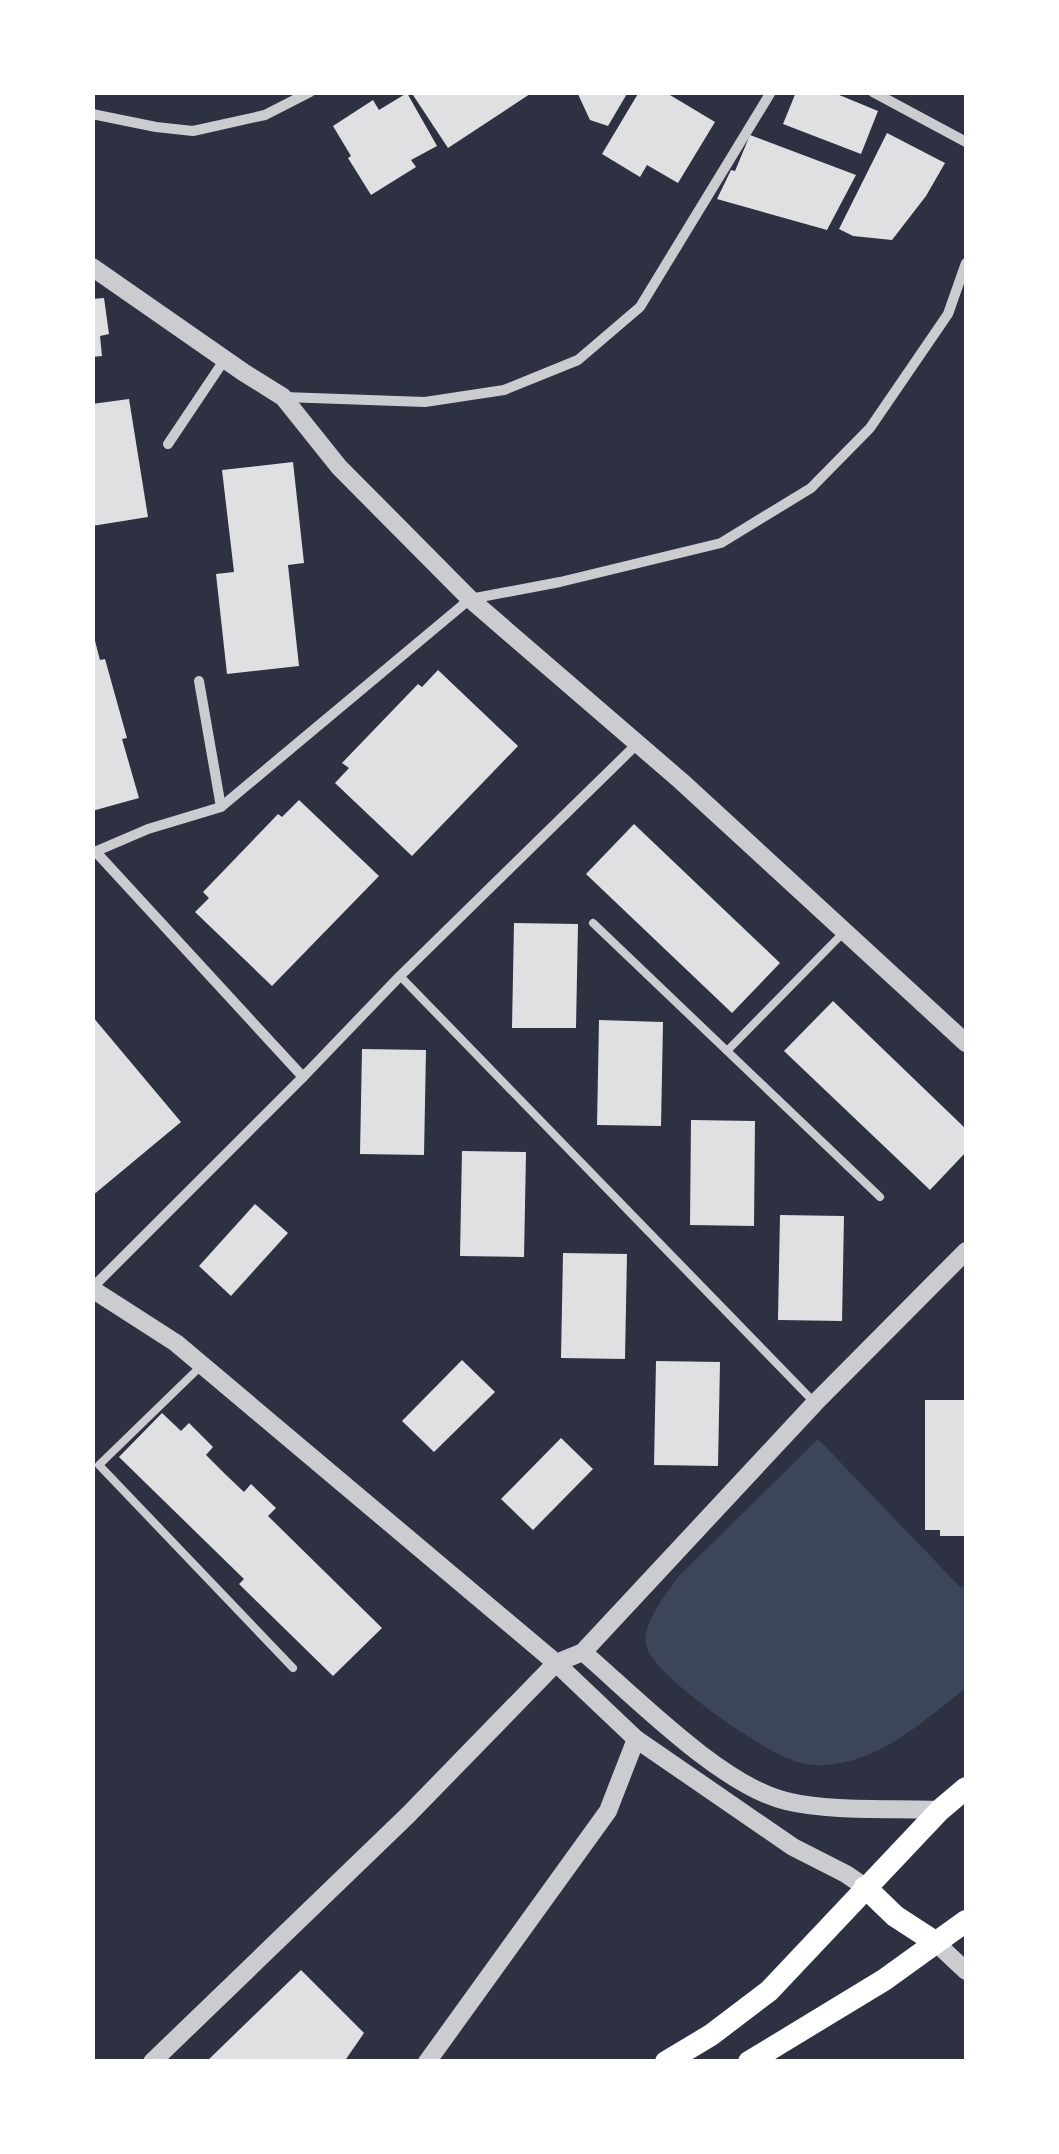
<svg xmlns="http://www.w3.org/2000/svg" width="1059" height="2154" font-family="Literata,serif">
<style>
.green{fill:#3c4559}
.building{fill:#e0e0e3}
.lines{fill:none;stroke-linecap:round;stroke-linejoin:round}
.service{stroke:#caccd0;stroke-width:8}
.minor{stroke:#caccd0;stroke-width:10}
.tertiary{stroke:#caccd0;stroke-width:18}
.primary{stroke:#fff;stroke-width:22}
</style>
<rect width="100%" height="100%" fill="#2d3142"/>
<path class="green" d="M818,1439L961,1588L966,1583V1688C927,1718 885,1758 834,1764C818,1767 804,1765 789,1759C759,1748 652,1675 646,1645C641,1626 667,1592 678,1577Z"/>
<g class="building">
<path d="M411,92H533L448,148Z"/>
<path d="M577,92H628L608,126L590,120Z"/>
<path d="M639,92H665L715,122L678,183L647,165L640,177L602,154Z"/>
<path d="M796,92H832L878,111L861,154L783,124Z"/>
<path d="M407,93L437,146L411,160L416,167L371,195L348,158L351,156L333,126L373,100L379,110Z"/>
<path d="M887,133L945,163L926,196L892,240L853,236L839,229Z"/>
<path d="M750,135L856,175L827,230L717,199L731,170L735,171Z"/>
<path d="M104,298L109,334L100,336L102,356L92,357V299Z"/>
<path d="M129,399L148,517L92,526V404Z"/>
<path d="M293,462L304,563L288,565L299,666L227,674L216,574L234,572L222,470Z"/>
<path d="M94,637L100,660L105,659L127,738L122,739L139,798L92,811Z"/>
<path d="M438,670L518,746L412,856L335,783L349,768L342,763L418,684L422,687Z"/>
<path d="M299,800L379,876L272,986L195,912L209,898L203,892L278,814L282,817Z"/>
<path d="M634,824L780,963L732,1013L586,874Z"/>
<path d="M514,923L578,924L576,1028H512Z"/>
<path d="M833,1001L966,1129V1152L930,1190L784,1051Z"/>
<path d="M92,1016L181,1122L92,1196Z"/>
<path d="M599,1020L663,1022L661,1126L597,1125Z"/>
<path d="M362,1049L426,1050L424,1155L360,1154Z"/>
<path d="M691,1120L755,1121L754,1226L690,1225Z"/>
<path d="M462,1151L526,1152L524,1257L460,1256Z"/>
<path d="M255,1204L288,1233L231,1296L199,1266Z"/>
<path d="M780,1215L844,1216L842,1321L778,1320Z"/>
<path d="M563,1253L627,1254L625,1359L561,1358Z"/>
<path d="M462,1360L495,1392L434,1452L402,1421Z"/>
<path d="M656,1361L720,1362L718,1466L654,1465Z"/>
<path d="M925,1400H966V1536H940V1530H925Z"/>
<path d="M162,1413L181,1431L189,1423L213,1447L206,1455L225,1474L244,1492L251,1484L276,1508L268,1516L382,1628L333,1676L239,1584L244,1579L119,1457Z"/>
<path d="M561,1438L593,1469L533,1530L501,1499Z"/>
<path d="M301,1970L364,2033L344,2062H206Z"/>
</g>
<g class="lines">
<g class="service">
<path d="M593,923L880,1197"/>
<path d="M400,976L815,1403"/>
<path d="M727,1051L845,931"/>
<path d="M202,1365L99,1465L293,1668"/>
</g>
<g class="minor">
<path d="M873,92L966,142"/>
<path d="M92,114L156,127L193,131L265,115L310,92"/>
<path d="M284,397L425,402L504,390L578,360L640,307L771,92"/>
<path d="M168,444L225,359"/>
<path d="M199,681L221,807"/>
<path d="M95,851L303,1077"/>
<path d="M92,853L148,829L221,807L470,599L560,582L721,543L811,488L870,428L948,314L966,263"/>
<path d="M92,1288L303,1077L400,976L637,744"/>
</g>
<g class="tertiary">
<path d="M92,267L243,372L283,397L339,467L470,599L681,781L966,1043"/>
<path d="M92,1289L176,1343L556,1663L636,1739L793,1847L846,1874L865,1887"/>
<path d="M583,1652C634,1696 722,1786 786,1801C831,1812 892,1808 940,1810"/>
<path d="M935,1942L966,1971"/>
<path d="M152,2062L408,1815L556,1663L583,1652L815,1403L966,1251"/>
<path d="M427,2062L608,1811L636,1739"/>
</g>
<g class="primary">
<path d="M865,1887L895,1916L935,1942"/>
<path d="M666,2062L711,2035L769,1991L940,1810L966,1788"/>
<path d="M749,2062L884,1980L966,1921"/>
</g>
</g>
<rect width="1059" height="2154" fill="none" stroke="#ffffff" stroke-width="190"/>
</svg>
